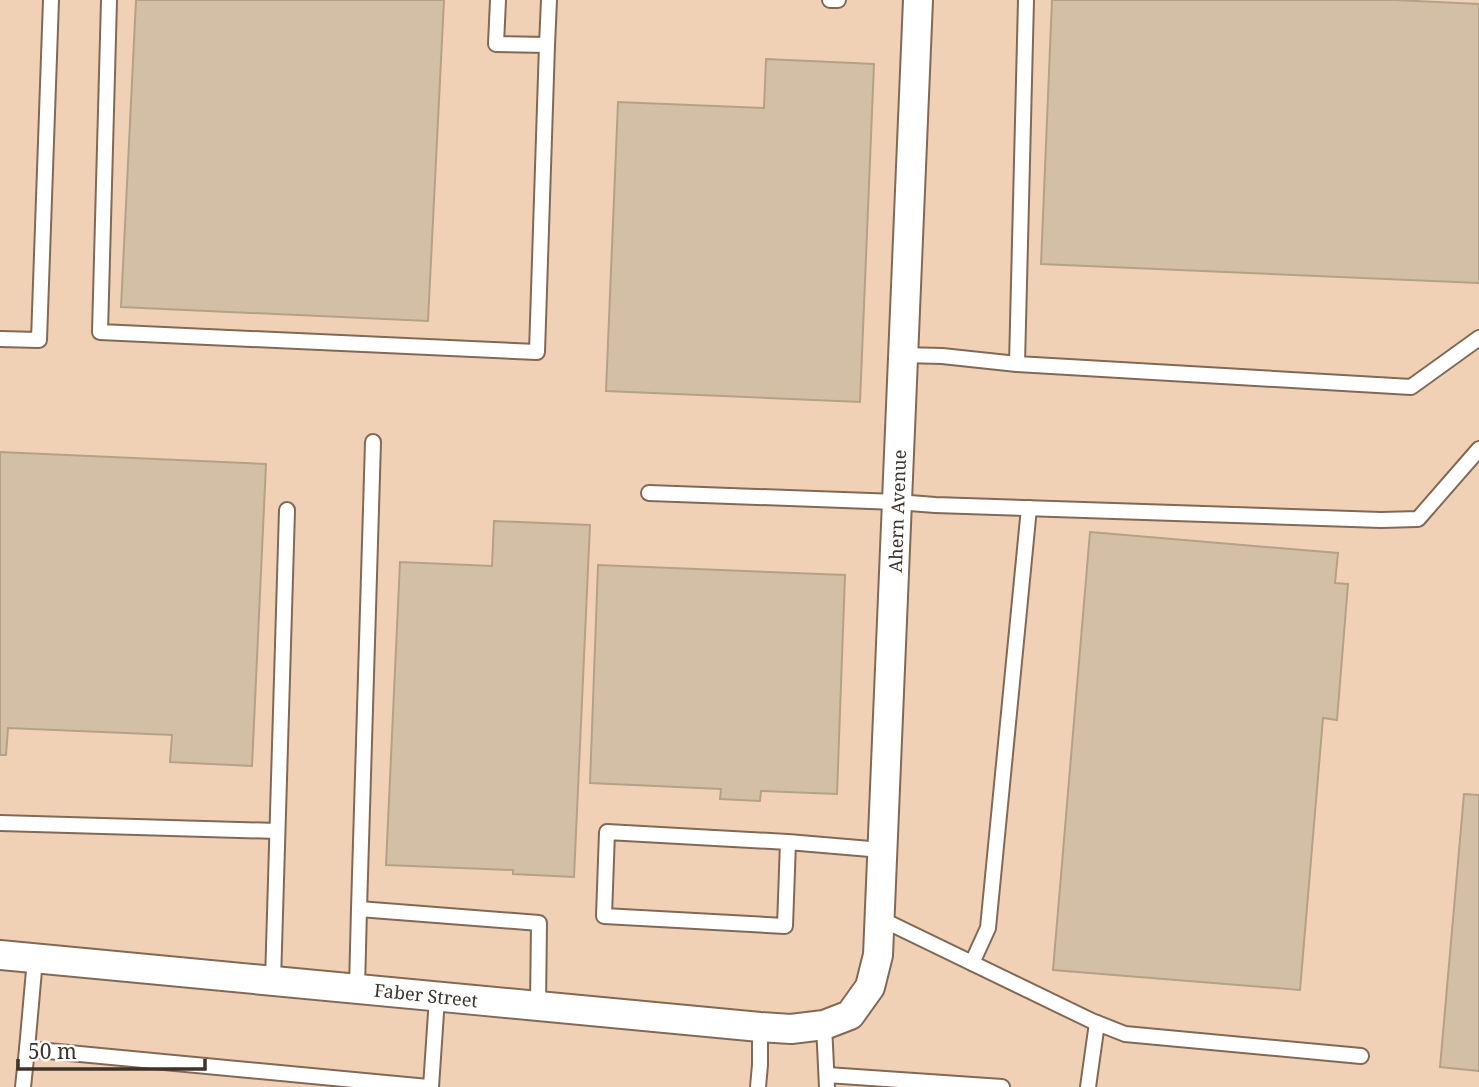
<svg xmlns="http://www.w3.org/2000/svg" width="1479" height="1087" font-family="'Noto Serif',serif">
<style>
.built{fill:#f1d1b6}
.building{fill:#d3bfa6;stroke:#b4a188;stroke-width:2}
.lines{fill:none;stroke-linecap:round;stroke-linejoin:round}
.service-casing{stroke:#816956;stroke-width:18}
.minor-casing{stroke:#816956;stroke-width:32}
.service{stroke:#fff;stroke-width:14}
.minor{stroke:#fff;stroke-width:28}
.labels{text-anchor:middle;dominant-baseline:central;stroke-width:7;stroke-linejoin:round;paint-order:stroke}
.street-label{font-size:18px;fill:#3d332a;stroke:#fff}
</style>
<rect width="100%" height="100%" fill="#f9dec8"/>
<rect class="built" x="0" y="0" width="1479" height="1087"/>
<g class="building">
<path d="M136,0H444L428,321L121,307Z"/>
<path d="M1052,0H1395L1479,4V283L1041,264Z"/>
<path d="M766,59L874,64L860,402L606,391L618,102L764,108Z"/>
<path d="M0,452L266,464L252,766L170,762L172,735L8,728L6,755H0Z"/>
<path d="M494,521L590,525L574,877L513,874V870L386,865L400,562L492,566Z"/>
<path d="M1090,532L1338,553L1335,583L1348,584L1337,720L1323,718L1300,990L1053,970Z"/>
<path d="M598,565L845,575L837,794L761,791L760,801L720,799L721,789L590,783Z"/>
<path d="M1464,794L1479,795V1071L1440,1067Z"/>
</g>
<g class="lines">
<defs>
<g id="service">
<path d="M109,0L100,332L537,352L547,45"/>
<path d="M498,0L496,44L547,45L549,0"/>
<path d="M830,0H838"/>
<path d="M1026,0L1017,364L1411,387L1479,338"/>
<path d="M0,339L39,340L51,0"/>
<path d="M903,355L942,356L1017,364"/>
<path d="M649,493L897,502L935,505L1381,520L1418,519L1479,449"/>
<path d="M0,823L277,831"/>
<path d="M788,842L785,926L604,916L607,832L788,842L882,850"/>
<path d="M359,909L373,442"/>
<path d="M879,918L1092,1021L1125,1034L1361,1056"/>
<path d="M35,959L27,1049L428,1087"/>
<path d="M972,963L988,928L1029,508"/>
<path d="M273,981L287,510"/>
<path d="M357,988L359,909L539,923L538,1005"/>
<path d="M824,1025L827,1087"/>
<path d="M827,1075L1002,1087"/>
<path d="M23,1087L27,1049"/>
<path d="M431,1087L437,998"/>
<path d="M758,1087L760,1065V1027"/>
<path d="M1088,1087L1097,1023"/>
</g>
<path id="minor" d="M0,955L760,1027L791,1029L824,1025L850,1015L870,987L878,955L918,0"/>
</defs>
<use href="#service" class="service-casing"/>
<use href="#minor" class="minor-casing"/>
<use href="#service" class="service"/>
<use href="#minor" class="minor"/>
</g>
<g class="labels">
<g class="street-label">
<text transform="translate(897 511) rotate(-88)">Ahern Avenue</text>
<text transform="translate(426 995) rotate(6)">Faber Street</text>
</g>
</g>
<path d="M18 1059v10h187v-10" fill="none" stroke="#3d332a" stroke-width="3.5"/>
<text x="28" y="1059" font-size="21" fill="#3d332a" stroke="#ffffff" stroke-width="5" paint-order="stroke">50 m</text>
</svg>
